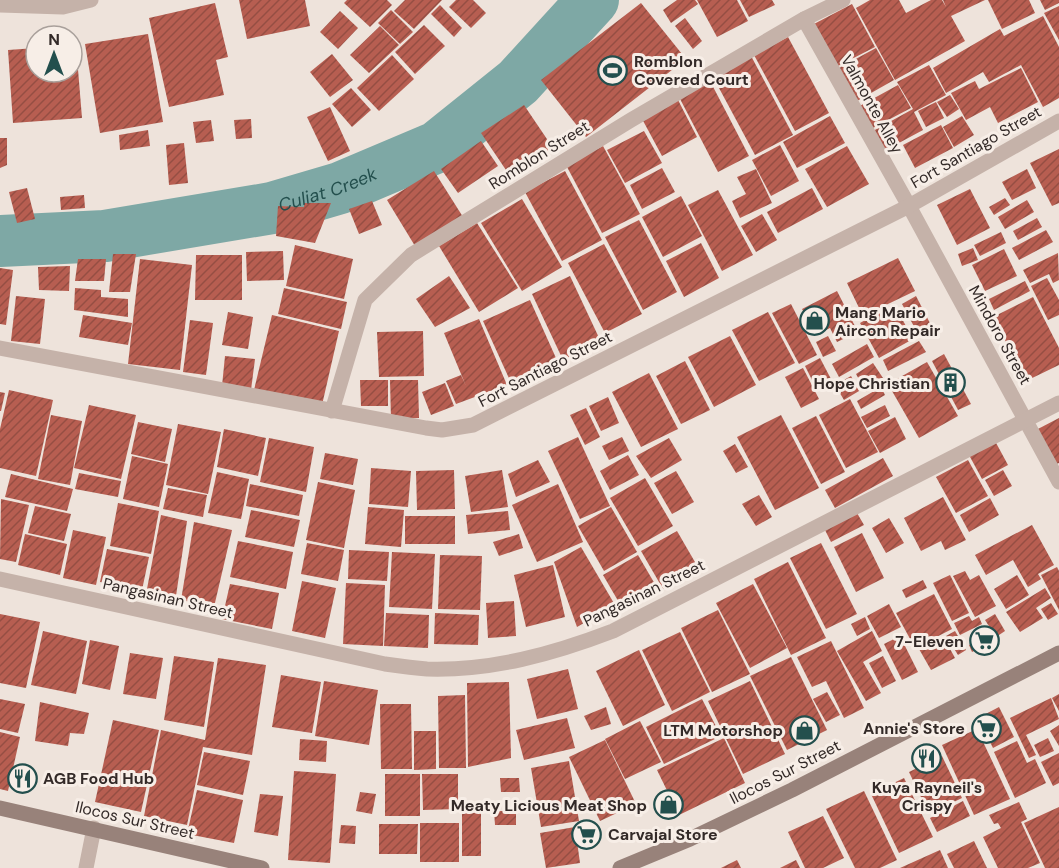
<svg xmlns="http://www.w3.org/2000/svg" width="1059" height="868" font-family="'DM Sans',sans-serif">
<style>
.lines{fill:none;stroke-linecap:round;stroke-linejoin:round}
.river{stroke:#7ea8a5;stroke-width:52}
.building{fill:url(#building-hatch)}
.lane{stroke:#c5b2a9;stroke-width:15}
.street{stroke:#c5b2a9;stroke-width:15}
.secondary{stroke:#98827a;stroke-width:15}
.labels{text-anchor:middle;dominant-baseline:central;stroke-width:6;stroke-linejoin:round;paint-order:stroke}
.poi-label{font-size:16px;font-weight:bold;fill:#332a28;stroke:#f7eee7;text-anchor:end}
.street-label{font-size:16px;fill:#332a28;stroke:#f7eee7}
.water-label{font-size:18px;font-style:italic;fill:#234f4d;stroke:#f7eee7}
</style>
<defs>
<pattern id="building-hatch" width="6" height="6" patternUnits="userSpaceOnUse" patternTransform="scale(1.5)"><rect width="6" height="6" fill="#b75e51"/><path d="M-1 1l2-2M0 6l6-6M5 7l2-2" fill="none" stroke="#954e43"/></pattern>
</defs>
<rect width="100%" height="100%" fill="#eee3db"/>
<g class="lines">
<path class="river" id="s1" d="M0,241L105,236L272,208L340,188L437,147L518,82L593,0"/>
</g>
<g class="building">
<path d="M239,0H305L310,26L247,39Z"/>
<path d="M347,0H387L392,5L370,27L344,3Z"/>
<path d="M405,0H442L414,29L394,11Z"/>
<path d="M456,0H473L486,13L471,28L449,7Z"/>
<path d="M677,0H695L698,4L671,23L663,10Z"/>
<path d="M697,0H737L748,21L717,37Z"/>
<path d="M740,0H772L775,5L749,17Z"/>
<path d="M870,0H899L906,13L931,0H942L946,7L943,0H985L951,16L965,41L895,80L856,8Z"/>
<path d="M988,0H1029L1035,13L1002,29Z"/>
<path d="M1040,0H1059V3L1045,10Z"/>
<path d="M215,3L228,57L216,60L224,95L169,107L149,18Z"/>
<path d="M641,3L686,59L586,137L541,80Z"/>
<path d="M852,4L875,47L838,66L814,24Z"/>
<path d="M440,5L462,28L454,37L431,14Z"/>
<path d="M1059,6V40L1044,13Z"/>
<path d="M391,10L413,32L400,44L378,23Z"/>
<path d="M340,11L358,28L338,49L320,32Z"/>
<path d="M1043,16L1059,47V98L1043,107L1021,65L989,82L983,72L946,93L933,68L1000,29L1004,36Z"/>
<path d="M685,18L702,41L693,49L675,26Z"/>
<path d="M424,25L445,46L415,74L395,52Z"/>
<path d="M380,26L399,45L369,73L350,55Z"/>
<path d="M148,34L163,122L100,133L85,44Z"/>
<path d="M788,37L829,113L795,131L754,55Z"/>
<path d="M72,45H76L82,118L13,123L8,50L36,48V72H72Z"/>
<path d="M876,48L894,80L857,101L839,68Z"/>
<path d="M332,54L353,80L330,97L310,72Z"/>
<path d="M750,54L793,135L755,155L712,75Z"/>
<path d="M392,55L414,79L379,111L357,88Z"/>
<path d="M929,65L946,95L914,112L923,130L884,151L873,131L913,109L897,82Z"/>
<path d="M1021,68L1038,102L998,123L990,107L966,120L951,93L975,81L979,89Z"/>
<path d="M709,79L749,156L718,172L678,95Z"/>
<path d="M898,85L911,108L871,129L858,107Z"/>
<path d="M351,88L371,110L352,127L332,104Z"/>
<path d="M950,95L959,109L947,117L937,102Z"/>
<path d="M677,98L697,137L662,156L641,117Z"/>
<path d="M936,102L944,118L926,127L918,111Z"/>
<path d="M524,105L553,148L510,176L481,133Z"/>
<path d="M330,107L350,151L328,161L307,117Z"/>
<path d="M830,116L845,143L797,168L783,142Z"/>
<path d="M962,116L974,135L954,147L943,127Z"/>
<path d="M251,119L252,138L236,139L234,120Z"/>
<path d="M211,120L214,141L196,143L193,122Z"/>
<path d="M941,125L953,148L915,168L903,145Z"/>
<path d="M148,130L150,146L120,150L119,135Z"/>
<path d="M644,131L662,163L625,183L607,150Z"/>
<path d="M0,138H7V165L0,168Z"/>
<path d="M481,141L498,166L458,193L441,169Z"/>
<path d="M184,143L188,183L169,185L166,145Z"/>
<path d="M780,145L799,181L771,196L752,160Z"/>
<path d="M603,146L640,214L602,233L566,165Z"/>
<path d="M847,146L869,184L827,207L805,169Z"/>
<path d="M1059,149V203L1052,206L1030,163Z"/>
<path d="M662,168L675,192L642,209L630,185Z"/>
<path d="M756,169L772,203L740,218L732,201L746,194L737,177Z"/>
<path d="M1027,169L1036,188L1012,200L1002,182Z"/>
<path d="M434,171L463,217L415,246L387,200Z"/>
<path d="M565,171L602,240L562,261L525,192Z"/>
<path d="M27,188L35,219L17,223L9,192Z"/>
<path d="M812,188L823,209L778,233L767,212Z"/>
<path d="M970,189L990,228L957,245L937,205Z"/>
<path d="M718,190L753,255L722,271L688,205Z"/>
<path d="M84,195L85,208L61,210L60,197Z"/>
<path d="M681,196L702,236L663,257L642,217Z"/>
<path d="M1005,198L1010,205L994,215L989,207Z"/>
<path d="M522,199L562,267L522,291L481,223Z"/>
<path d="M1027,200L1034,212L1005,229L998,217Z"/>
<path d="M372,201L382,225L359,234L349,209Z"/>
<path d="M304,203H331L315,243L276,236L278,206L304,207Z"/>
<path d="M762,214L777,240L756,252L741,226Z"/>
<path d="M1037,218L1042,227L1018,240L1013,231Z"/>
<path d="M639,220L677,292L643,310L605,237Z"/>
<path d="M477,223L518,288L479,312L439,246Z"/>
<path d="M1046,230L1053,242L1019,260L1012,248Z"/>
<path d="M1001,232L1006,243L980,256L974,245Z"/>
<path d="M701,243L719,278L684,297L666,261Z"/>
<path d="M604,244L642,314L605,333L568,263Z"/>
<path d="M295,245L353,259L344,299L286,286Z"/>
<path d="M973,248L978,260L962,266L958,254Z"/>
<path d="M1004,249L1017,276L985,291L972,265Z"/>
<path d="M283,251L284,280L247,281L246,252Z"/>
<path d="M1058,253L1059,280L1053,283L1049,274L1030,283L1023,270Z"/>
<path d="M113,254H136L130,292H109Z"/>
<path d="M196,255H242V300H195Z"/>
<path d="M898,258L915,291L863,316L847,283Z"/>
<path d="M78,259H106L104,281H75Z"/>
<path d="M140,259L192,265L180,370L128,364Z"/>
<path d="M70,266L69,291L39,290L38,267Z"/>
<path d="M0,268L13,270L6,325L0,324Z"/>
<path d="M449,276L470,308L435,327L416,299Z"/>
<path d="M570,276L601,342L563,360L532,294Z"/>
<path d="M1047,278L1059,300V315L1048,320L1031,286Z"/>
<path d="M1025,281L1030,291L994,310L989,299Z"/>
<path d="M75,288L101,290V297L128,299V317L74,310Z"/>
<path d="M284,288L347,302L341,329L278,314Z"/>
<path d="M837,291L858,332L837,342L830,328L816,335L802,309Z"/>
<path d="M16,296L45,299L40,344L11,341Z"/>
<path d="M916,296L932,327L918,334L902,304Z"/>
<path d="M1033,297L1059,348V365L1026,381L993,317Z"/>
<path d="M530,300L560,367L513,387L483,321Z"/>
<path d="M791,304L817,355L799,364L772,313Z"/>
<path d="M894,304L913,339L879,358L860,323Z"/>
<path d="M228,312L253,317L248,349L222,345Z"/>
<path d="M768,312L795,363L759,381L732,330Z"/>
<path d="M83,315L132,323L128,345L79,337Z"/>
<path d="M272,315L339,331L322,405L254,390Z"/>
<path d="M479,319L507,385L456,404L446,381L461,375L466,386L444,333Z"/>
<path d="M190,320L213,323L206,375L183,372Z"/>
<path d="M423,331L424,376L379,377L377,332Z"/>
<path d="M730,336L756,385L714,407L688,357Z"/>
<path d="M828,336L836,351L823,357L816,342Z"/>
<path d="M919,341L926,352L888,371L883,360Z"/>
<path d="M867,344L874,357L839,377L832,364Z"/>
<path d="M944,354L971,404L958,410L932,361Z"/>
<path d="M225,356L255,359L251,390L222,386Z"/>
<path d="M820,358L831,379L815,386L805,366Z"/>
<path d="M685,361L710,410L681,424L656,376Z"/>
<path d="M927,362L958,416L919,438L888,384Z"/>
<path d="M873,363L885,381L866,392L856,374Z"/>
<path d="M803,368L819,399L801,408L785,377Z"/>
<path d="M649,373L678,429L641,447L612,392Z"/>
<path d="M851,376L859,391L844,400L835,385Z"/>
<path d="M360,380H388V406H361Z"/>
<path d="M390,380H418L419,418L391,419Z"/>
<path d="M445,383L454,406L431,415L422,392Z"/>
<path d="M881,387L885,395L861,409L857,401Z"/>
<path d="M9,390L53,400L36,476L0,468V429Z"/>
<path d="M0,392L5,393L1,411H0Z"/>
<path d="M608,397L619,423L601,431L589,406Z"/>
<path d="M850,399L878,452L846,468L819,415Z"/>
<path d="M89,405L136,415L121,479L74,468Z"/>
<path d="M885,405L890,416L867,428L861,417Z"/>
<path d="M586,408L600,437L585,445L570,415Z"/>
<path d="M51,415L82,421L70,485L38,479Z"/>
<path d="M781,415L819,488L775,510L737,437Z"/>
<path d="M816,416L845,472L821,484L792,428Z"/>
<path d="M895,417L906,439L880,453L868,431Z"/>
<path d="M1059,418V463L1054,465L1036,430Z"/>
<path d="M138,422L172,429L165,462L131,454Z"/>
<path d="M178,424L221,432L208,494L166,485Z"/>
<path d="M224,429L266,438L258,476L217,467Z"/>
<path d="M578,437L610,506L580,519L548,451Z"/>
<path d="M622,437L629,451L609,460L602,446Z"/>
<path d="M269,438L314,447L306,492L260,482Z"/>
<path d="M669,438L682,460L651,478L636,456Z"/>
<path d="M995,441L1008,465L982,479L969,455Z"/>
<path d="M735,444L748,467L736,473L723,451Z"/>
<path d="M325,453L358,459L353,485L320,479Z"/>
<path d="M628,455L639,475L610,490L600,471Z"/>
<path d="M132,456L168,464L159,507L123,499Z"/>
<path d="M883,458L893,476L835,508L825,490Z"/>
<path d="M538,460L550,482L516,497L508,474Z"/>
<path d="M968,460L988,496L956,513L936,477Z"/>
<path d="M371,468L411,471L408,507L369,504Z"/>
<path d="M454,470L455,509L417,510L416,471Z"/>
<path d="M502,470L508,507L471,512L465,476Z"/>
<path d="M1003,470L1012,486L994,496L985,480Z"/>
<path d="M676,471L694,502L672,514L654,483Z"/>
<path d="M217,472L249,479L241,519L208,513Z"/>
<path d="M79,473L121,481L118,497L75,489Z"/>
<path d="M11,474L73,489L67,511L5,497Z"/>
<path d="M645,478L673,526L638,546L610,498Z"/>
<path d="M318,482L355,490L344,548L306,540Z"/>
<path d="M250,484L303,495L299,516L246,506Z"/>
<path d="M558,484L583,542L537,562L512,505Z"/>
<path d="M168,488L207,495L203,517L163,509Z"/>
<path d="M759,495L772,517L756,526L742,504Z"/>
<path d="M943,497L966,540L945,550L941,541L921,551L904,518Z"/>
<path d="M990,498L999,515L969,532L960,515Z"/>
<path d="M1,499L29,505L16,562L0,559Z"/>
<path d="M118,503L159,511L151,554L110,546Z"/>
<path d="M35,506L71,514L64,541L28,533Z"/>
<path d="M368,507L404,510L401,547L365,544Z"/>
<path d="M611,507L637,552L604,571L578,526Z"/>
<path d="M251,510L300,520L294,547L245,537Z"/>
<path d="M508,511L510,530L468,534L466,515Z"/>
<path d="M857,513L864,525L831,542L825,530Z"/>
<path d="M161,515L187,521L176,596L147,589Z"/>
<rect x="405" y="516" width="50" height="28"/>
<path d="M889,518L904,543L886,553L872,528Z"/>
<path d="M194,522L232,530L214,607L181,600Z"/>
<path d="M1032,525L1054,565L1038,574L1041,579L1028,587L1013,560L986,575L975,555Z"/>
<path d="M73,530L106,537L96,585L63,578Z"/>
<path d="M677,531L699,569L663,589L641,551Z"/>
<path d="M862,533L884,578L856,592L834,547Z"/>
<path d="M25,534L67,544L60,575L18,565Z"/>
<path d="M519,534L523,548L499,556L493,542Z"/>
<path d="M238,541L293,552L286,589L230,577Z"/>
<path d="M307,543L344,550L338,581L301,574Z"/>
<path d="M821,543L857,614L826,629L790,558Z"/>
<path d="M581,547L615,605L577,627L554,562Z"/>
<path d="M107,549L149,557L142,590L100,582Z"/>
<path d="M349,550L389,552L387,581L348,579Z"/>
<path d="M392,552L435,554L432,609L389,607Z"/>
<path d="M440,555L482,556L480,610L438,609Z"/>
<path d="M638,555L659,591L624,611L603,575Z"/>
<path d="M788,562L826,638L791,655L754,579Z"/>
<path d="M553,565L565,617L526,627L514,575Z"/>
<path d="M1057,567L1059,571V610L1041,575Z"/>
<path d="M965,571L970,580L979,575L996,606L975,617L953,576Z"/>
<path d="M950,575L969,613L952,621L933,583Z"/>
<path d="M1017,575L1029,595L1006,609L994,589Z"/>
<path d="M923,580L927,588L906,598L902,590Z"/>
<path d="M302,581L336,588L325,638L292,631Z"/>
<path d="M346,583L385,585L383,646L343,644Z"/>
<path d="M230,584L279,593L272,629L222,619Z"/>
<path d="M753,584L787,648L750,668L716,603Z"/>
<path d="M1045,588L1051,598L1036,608L1043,618L1020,632L1006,612Z"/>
<path d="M934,594L952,629L915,648L896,613Z"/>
<path d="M514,601L516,636L488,638L486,603Z"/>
<path d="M1051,603L1058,614L1048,620L1041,609Z"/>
<path d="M889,604L901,627L879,638L867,616Z"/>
<path d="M718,610L750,674L712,692L681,628Z"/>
<path d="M386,613L429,615L428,648L384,646Z"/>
<path d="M435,613L479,615L478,645L434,644Z"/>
<path d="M0,614L40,622L26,688L0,683Z"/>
<path d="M995,614L1005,631L996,637L985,620Z"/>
<path d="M969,616L972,621L979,617L982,624L960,635L954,623Z"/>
<path d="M865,617L870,629L857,636L851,624Z"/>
<path d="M983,629L991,643L985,646L976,632Z"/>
<path d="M43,631L87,641L76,694L31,685Z"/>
<path d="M872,631L882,651L863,662L881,693L866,701L837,651Z"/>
<path d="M955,631L966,650L958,655L946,636Z"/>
<path d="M680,632L710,692L672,711L642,650Z"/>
<path d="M900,636L918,672L902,680L884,644Z"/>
<path d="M943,636L955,658L931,670L919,649Z"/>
<path d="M90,640L119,646L110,690L82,684Z"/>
<path d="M979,640L982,647L972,652L969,645Z"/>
<path d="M831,641L864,708L844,718L826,681L812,687L797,657Z"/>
<path d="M639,650L665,705L623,726L596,671Z"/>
<path d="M130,653L163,658L156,699L123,694Z"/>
<path d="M174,656L214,662L204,727L164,720Z"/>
<path d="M883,656L896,681L882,688L869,663Z"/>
<path d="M791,657L827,730L787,750L750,676Z"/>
<path d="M218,658L266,665L252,755L203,747L187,825L144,816L161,730L205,740Z"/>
<path d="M568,669L578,709L537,719L527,679Z"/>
<path d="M281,675L321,682L312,733L272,727Z"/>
<path d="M324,681L378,690L369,745L315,736Z"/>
<path d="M750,681L785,754L743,774L708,701Z"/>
<path d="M509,682L511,758L468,767L467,683Z"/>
<path d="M827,692L840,715L826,722L813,699Z"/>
<path d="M1059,694V711L1052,698Z"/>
<path d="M465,695L466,768H439L438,696Z"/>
<path d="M1051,698L1059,719L1026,735L1036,755L1029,758L1010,718Z"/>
<path d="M0,699L25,704L18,733L0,729Z"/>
<path d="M702,699L721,736L664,764L646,727Z"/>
<path d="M40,702L89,713L84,734L70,733L68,746L35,741Z"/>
<path d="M380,704H411L412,769H381Z"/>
<path d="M606,707L611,724L591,730L584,716Z"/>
<path d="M999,707L1014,737L993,748L978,718Z"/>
<path d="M567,718L575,748L524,760L516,730Z"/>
<path d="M113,720L159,730L141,812L95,802Z"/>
<path d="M640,721L661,762L625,779L605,739Z"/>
<path d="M1059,725V746L1050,731Z"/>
<path d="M977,729L1010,799L974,815L942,745Z"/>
<path d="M414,731H436V769L414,770Z"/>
<path d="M0,732L20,737L8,791L0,789Z"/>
<path d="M724,738L745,783L679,815L657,770Z"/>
<path d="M1048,738L1054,751L1040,757L1034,745Z"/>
<path d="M300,739L327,741L326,762L299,760Z"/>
<path d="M605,740L636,804L600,821L569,757Z"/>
<path d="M1017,741L1027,763L1035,759L1046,783L1015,798L994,752Z"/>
<path d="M204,752L250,761L243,795L197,785Z"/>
<path d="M1059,753V783L1053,786L1041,762Z"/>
<path d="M942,756L962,798L929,814L909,772Z"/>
<path d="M569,761L579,821L541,827L531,768Z"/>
<path d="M294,771L336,774L330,863L288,860Z"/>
<rect x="385" y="774" width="35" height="42"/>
<path d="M422,774H458V809L423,810Z"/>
<path d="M500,778H519L520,792H501Z"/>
<path d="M904,778L933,837L899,853L871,794Z"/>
<path d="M197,790L243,800L234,843L187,834Z"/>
<path d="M864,791L897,860L880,868H855L826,809Z"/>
<path d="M360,792L376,794L372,814L356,811Z"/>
<path d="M260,794L283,796L278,836L254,832Z"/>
<path d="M963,801L970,816L937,832L930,818Z"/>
<path d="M1019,802L1027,819L1021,822L1040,863L1028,868H998L983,837L1001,828L998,823L994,824L989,815Z"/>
<path d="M1059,807V868H1045L1024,823Z"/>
<rect x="462" y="808" width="19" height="48"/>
<path d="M494,811H516V825H495Z"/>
<path d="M823,816L844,858L823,868H805L788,832Z"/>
<rect x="420" y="823" width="39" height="39"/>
<path d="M379,824H418L417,854H379Z"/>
<path d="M341,825L356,826L355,844L339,843Z"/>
<path d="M575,827L580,863L546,868L540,833Z"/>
<path d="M974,841L987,868H954L947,854Z"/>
<path d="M940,850L948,868H900Z"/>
<path d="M737,860L741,868H721Z"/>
<path d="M796,860L800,868H780Z"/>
</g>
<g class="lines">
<g class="lane">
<path d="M804,19L909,206"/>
<path d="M86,868L94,828"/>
</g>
<g class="street">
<path d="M0,5L63,7L91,0"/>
<path d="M909,206L1059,482"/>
<path d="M0,348L426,428L442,430L473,425L909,206L1059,121"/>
<path d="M332,411L365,300L411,255L631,120L804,19L843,0"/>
<path d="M0,579L385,664C399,666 413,668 427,669C492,671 553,654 613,631L1059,403"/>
</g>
<g class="secondary">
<path d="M0,808L262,868"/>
<path d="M620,868L690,839L792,790L1059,653"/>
</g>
</g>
<defs>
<symbol id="stadium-ring" viewBox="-11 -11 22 22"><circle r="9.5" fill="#f7eee7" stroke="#234f4d" stroke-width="1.5"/><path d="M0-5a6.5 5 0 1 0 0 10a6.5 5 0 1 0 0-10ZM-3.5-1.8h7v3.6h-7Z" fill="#234f4d"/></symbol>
<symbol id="shop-ring" viewBox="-11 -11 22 22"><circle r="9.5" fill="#f7eee7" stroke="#234f4d" stroke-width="1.5"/><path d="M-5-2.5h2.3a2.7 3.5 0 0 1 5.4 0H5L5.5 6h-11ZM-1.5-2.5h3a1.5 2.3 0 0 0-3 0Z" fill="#234f4d"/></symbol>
<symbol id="building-ring" viewBox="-11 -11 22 22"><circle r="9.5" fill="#f7eee7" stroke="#234f4d" stroke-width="1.5"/><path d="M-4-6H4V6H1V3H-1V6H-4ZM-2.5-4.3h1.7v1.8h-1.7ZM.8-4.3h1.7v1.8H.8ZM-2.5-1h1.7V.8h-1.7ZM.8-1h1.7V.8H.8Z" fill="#234f4d"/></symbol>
<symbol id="supermarket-ring" viewBox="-11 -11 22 22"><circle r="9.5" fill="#f7eee7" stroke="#234f4d" stroke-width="1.5"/><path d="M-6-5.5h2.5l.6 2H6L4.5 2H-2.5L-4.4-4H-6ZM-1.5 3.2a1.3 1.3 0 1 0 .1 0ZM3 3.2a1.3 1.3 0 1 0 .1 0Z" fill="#234f4d"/></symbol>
<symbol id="restaurant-ring" viewBox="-11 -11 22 22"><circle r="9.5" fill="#f7eee7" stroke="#234f4d" stroke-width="1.5"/><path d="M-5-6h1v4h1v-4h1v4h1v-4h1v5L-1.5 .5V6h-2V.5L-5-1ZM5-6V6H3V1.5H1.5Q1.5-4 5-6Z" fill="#234f4d"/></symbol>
</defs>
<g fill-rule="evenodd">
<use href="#stadium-ring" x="596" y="54" width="33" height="33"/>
<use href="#shop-ring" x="798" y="304" width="33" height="33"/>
<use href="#building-ring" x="934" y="366" width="33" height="33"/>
<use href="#supermarket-ring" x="968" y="624" width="33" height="33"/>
<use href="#supermarket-ring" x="970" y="712" width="33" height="33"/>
<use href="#shop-ring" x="788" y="714" width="33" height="33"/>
<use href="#restaurant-ring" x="910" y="742" width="33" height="33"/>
<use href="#restaurant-ring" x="6" y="762" width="33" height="33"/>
<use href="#shop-ring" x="652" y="788" width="33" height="33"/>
<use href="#supermarket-ring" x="570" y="818" width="33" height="33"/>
</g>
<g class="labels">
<g class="poi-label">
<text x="634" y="61" text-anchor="start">Romblon<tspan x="634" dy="18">Covered Court</tspan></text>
<text x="835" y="312" text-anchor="start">Mang Mario<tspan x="835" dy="18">Aircon Repair</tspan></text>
<text x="930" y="383">Hope Christian</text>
<text x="964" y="641">7-Eleven</text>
<text x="965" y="728">Annie's Store</text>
<text x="783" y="730">LTM Motorshop</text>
<text x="43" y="778" text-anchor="start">AGB Food Hub</text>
<text x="927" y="787" text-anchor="middle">Kuya Rayneil's<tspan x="927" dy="18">Crispy</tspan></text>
<text x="647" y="805">Meaty Licious Meat Shop</text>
<text x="608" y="834" text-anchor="start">Carvajal Store</text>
</g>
<g class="street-label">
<text transform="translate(872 104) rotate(61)">Valmonte Alley</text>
<text transform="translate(976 147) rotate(-30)">Fort Santiago Street</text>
<text transform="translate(539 155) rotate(-32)">Romblon Street</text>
<text transform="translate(1000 335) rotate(61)">Mindoro Street</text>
<text transform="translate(545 369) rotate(-27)">Fort Santiago Street</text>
<text transform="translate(644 593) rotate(-26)">Pangasinan Street</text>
<text transform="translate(168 598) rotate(13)">Pangasinan Street</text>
<text transform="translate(785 772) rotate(-27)">Ilocos Sur Street</text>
<text transform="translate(135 820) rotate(13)">Ilocos Sur Street</text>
</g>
<g class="water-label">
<text stroke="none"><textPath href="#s1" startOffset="333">Culiat Creek</textPath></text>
</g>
</g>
<g transform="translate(54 54)"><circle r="28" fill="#f7eee7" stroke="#a9a09b" stroke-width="1.5"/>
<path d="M0-4.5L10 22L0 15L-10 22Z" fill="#234f4d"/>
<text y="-9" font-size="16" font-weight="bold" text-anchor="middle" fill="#332a28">N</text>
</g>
</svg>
